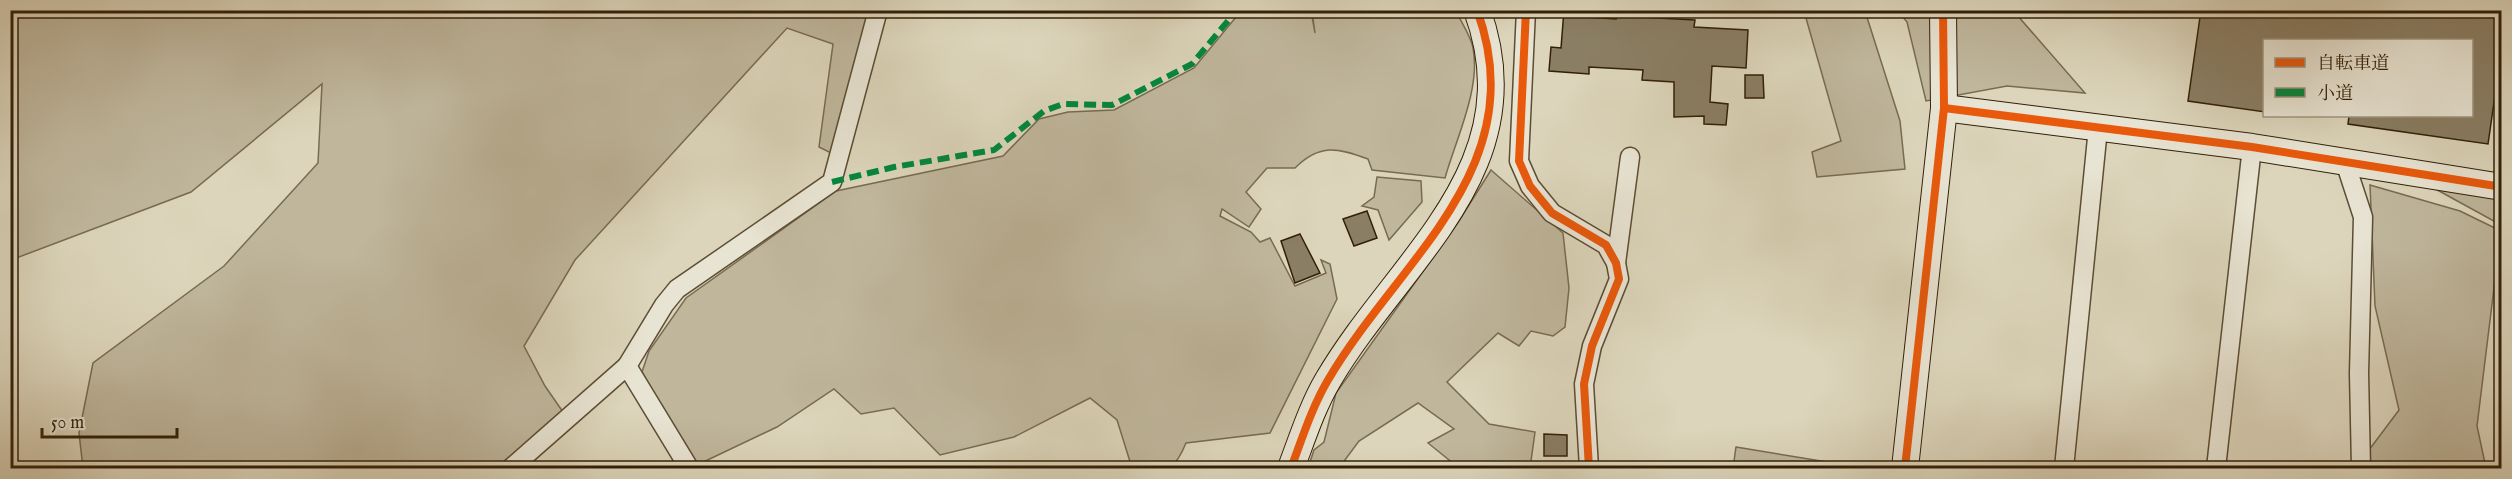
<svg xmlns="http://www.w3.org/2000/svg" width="2512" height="479" font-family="'IM FELL English','Noto Serif JP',serif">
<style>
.green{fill:#bfb69c;stroke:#786b51;stroke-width:1.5}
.building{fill:#8a7e64;stroke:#322006;stroke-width:1.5}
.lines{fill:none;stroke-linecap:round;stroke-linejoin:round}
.street-casing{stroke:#5c4d33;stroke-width:21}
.secondary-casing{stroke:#322006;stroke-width:28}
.street{stroke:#e8e4d3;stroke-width:18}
.secondary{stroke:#e8e4d3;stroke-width:26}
.quiet{stroke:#00873e;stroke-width:6;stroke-dasharray:12 6;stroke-linecap:butt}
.cycleway-casing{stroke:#e8e4d3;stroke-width:11}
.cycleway{stroke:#e8590c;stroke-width:8}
</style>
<rect width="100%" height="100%" fill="#dcd5bb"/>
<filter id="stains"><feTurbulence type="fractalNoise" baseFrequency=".00333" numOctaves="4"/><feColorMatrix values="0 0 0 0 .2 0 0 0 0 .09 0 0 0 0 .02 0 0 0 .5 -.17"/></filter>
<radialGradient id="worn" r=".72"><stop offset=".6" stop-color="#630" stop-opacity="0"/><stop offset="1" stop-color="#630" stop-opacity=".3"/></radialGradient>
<g class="green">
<path d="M11,11H870L833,154L819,147L833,44L787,28L575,260L524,346L545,386L563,412L502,468H83L79,433L93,363L224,266L318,163L322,84L191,192L11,260Z"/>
<path d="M1241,11H1311L1315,33L1312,11H1456C1461,22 1471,36 1473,48C1481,88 1456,139 1445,178L1372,170L1368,159C1338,148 1320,143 1295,168H1267L1246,192L1261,209L1249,227L1222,209L1220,216L1251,232L1260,242L1270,238L1295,286L1326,273L1321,260L1330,264L1337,299L1270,433L1186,443C1172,477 1165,468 1132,468L1117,420L1090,398L1014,437L940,455L894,408L861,414L834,389L777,427L695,466L642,372L649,351L686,298L836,191L1003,156L1039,119L1068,112L1114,110L1194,68Z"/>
<path d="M1804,11H1865L1900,121L1905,169L1817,177L1812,152L1841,141Z"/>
<path d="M1898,11H2017V15L2085,93L2007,86L1926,101L1907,22Z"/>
<path d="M1491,170L1563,233L1569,288L1565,327L1553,336L1531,331L1519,346L1498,333L1447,382L1489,424L1535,432L1530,468H1459L1428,443L1454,429L1418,403L1359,441L1339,468H1308L1314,450L1324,442L1336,393L1457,224Z"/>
<path d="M1377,177L1421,181L1422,202L1389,240L1378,210L1362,206L1374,197Z"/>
<path d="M2370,185L2460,211L2501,231L2477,426L2486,468H2366V454L2399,410L2375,306Z"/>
<path d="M2430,186L2501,198V225Z"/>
<path d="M1736,447L1864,468H1733Z"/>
</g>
<g class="building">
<path d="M1564,10H1586V17L1616,19V10H1641L1640,17L1695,20L1694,27L1748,30L1746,68L1712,66L1710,102L1728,104L1726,125L1704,124V116L1674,117V82L1642,80L1643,70L1589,67V74L1549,71L1551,47L1561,48Z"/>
<path d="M2201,10H2502V47L2488,144L2348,124L2349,116H2472V40H2265V112L2188,101Z"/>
<path d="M1745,75H1763L1764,98H1745Z"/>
<path d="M1367,211L1377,238L1354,246L1343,219Z"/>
<path d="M1300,234L1320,273L1295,283L1281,241Z"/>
<path d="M1544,434L1567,435V456H1544Z"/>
</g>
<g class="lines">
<defs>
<g id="street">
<path d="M1526,10L1519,161L1530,186L1552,213L1606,245L1616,263L1619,279L1592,346L1584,384L1589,468"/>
<path d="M2345,162L2363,217L2359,373L2361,468"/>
<path d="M1616,263L1630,157"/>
<path d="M627,366L664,305L677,289L832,182L878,10"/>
<path d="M511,468L627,366L689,468"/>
<path d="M2064,468L2098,128"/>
<path d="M2216,468L2252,147"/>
</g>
<g id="secondary">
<path d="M1944,108L2252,147L2502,187"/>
<path d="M1291,468C1302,439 1312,407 1328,380C1398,260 1535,168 1477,10"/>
<path d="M1905,468L1944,108L1943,10"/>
</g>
</defs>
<use href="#street" class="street-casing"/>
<use href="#secondary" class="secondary-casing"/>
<use href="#street" class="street"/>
<use href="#secondary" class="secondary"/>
<path class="quiet" d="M832,182L894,167L994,150L1044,111L1063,104L1112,105L1192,64L1237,10"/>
<defs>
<g id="cycleway">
<path d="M1526,10L1519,161L1530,186L1552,213L1606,245L1616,263L1619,279L1592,346L1584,384L1589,468"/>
<path d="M1944,108L2252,147L2502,187"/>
<path d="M1291,468C1302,439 1312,407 1328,380C1398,260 1535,168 1477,10"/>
<path d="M1905,468L1944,108L1943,10"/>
</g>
</defs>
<use href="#cycleway" class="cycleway-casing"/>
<use href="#cycleway" class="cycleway"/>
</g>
<rect width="2512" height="479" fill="none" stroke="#dcd5bb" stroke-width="36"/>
<rect x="12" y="12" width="2488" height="455" fill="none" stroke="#322006" stroke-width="3"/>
<rect x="18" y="18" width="2476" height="443" fill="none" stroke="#322006" stroke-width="1.5"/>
<rect x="2263" y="39" width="210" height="78" fill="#e8e4d3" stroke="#9f9681" stroke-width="1.5"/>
<rect x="2275" y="58" width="30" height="9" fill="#e8590c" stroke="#9f9681" stroke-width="1.5"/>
<text x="2317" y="69" font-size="18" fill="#322006">自転車道</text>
<rect x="2275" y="88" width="30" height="9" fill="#00873e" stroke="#9f9681" stroke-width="1.5"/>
<text x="2317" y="99" font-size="18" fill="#322006">小道</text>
<path d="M42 428v9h135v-9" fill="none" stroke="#322006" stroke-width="3"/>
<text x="51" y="428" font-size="18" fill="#322006" stroke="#e8e4d3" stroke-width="4.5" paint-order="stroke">50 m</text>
<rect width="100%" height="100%" filter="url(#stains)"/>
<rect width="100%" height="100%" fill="url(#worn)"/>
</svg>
